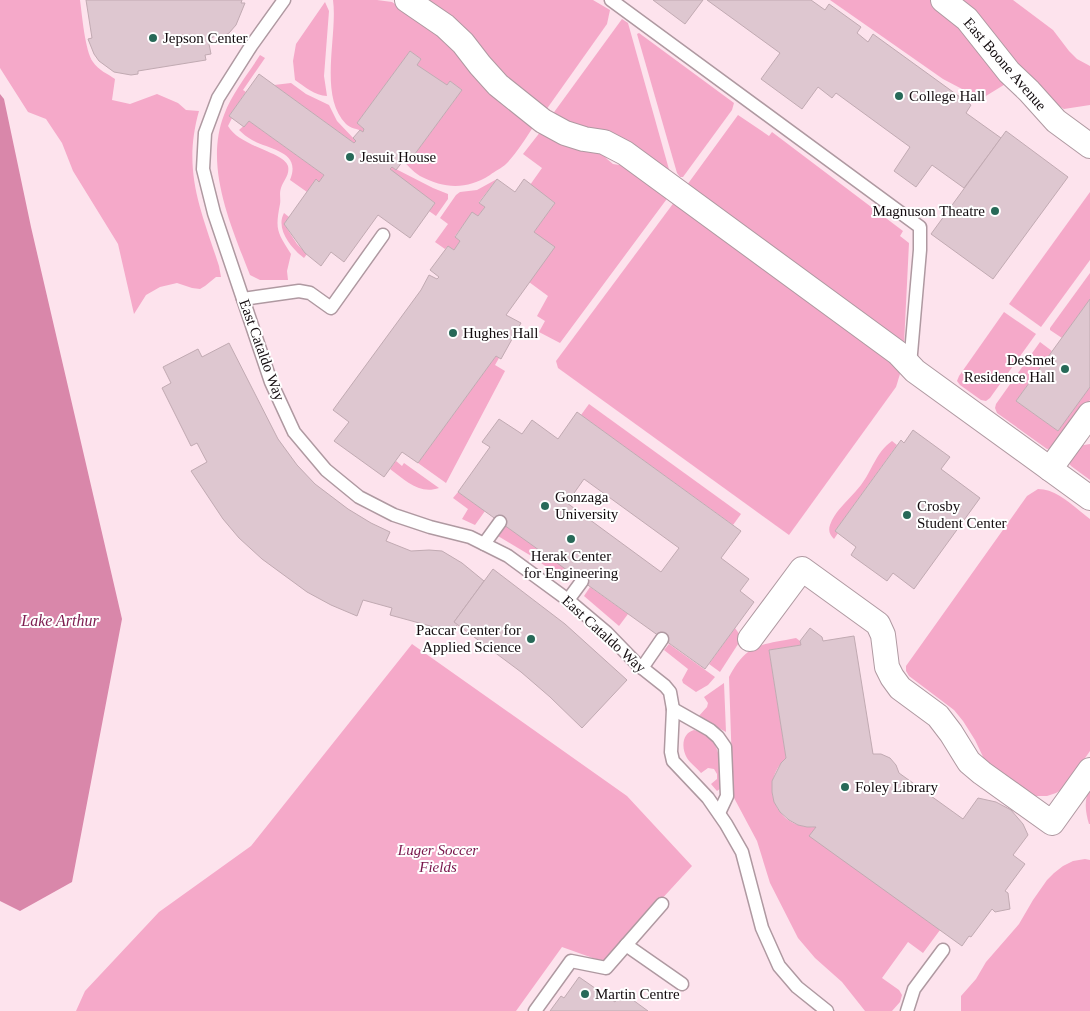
<svg xmlns="http://www.w3.org/2000/svg" width="1090" height="1011" font-family="'Times New Roman',serif">
<style>
.built{fill:#fde3ed}
.green{fill:#f5a9c9}
.water{fill:#d987aa}
.building{fill:#dec7d0;stroke:#c1aab2;fill-rule:evenodd}
.lines{fill:none;stroke-linecap:round;stroke-linejoin:round}
.lane-casing{stroke:#af99a1;stroke-width:15}
.street-casing{stroke:#af99a1;stroke-width:26}
.lane{stroke:#fff;stroke-width:12}
.street{stroke:#fff;stroke-width:24}
.poi-dot{fill:#276958;stroke:#fff;stroke-width:2}
.labels{text-anchor:middle;dominant-baseline:central;stroke-width:4;stroke-linejoin:round;paint-order:stroke}
.poi-label{font-size:15px;fill:#130c0f;stroke:#fff;text-anchor:start}
.street-label{font-size:15px;fill:#130c0f;stroke:#fff}
.park-label{font-size:15px;font-style:italic;fill:#78164b;stroke:#fff}
.water-label{font-size:16px;font-style:italic;fill:#7c1c4f;stroke:#fff}
</style>
<rect width="100%" height="100%" fill="#fdf4f7"/>
<rect class="built" x="0" y="0" width="1090" height="1011"/>
<g class="green">
<path d="M0,0H80C82,14 85,51 93,62C98,70 108,74 115,79L112,100L130,104L157,94L178,103L186,110L199,111C182,171 201,210 219,266L221,277H216L205,286L200,289L192,288L177,283L160,287L146,295L134,314L118,244L73,171L62,143L46,119L28,112L0,68Z"/>
<path d="M333,0H377L392,2L439,34L534,126C525,139 517,153 506,164C502,168 495,171 490,175C466,190 445,189 420,176C412,171 407,164 400,158L401,156L409,162L462,90L450,81L447,85L417,65L421,59L410,51L357,123L364,129L363,132C357,128 351,129 346,124C318,96 338,35 333,0Z"/>
<path d="M426,0H593L610,10L607,24L546,110L505,76Z"/>
<path d="M830,0H931L956,20L1007,83L981,99L943,79Z"/>
<path d="M963,0H1013L1053,30L1069,51L1077,59L1090,66V105L1064,109L1048,100L1015,65L994,33Z"/>
<path d="M325,2L329,11L324,76L327,96C315,96 304,86 295,80L293,61L296,44Z"/>
<path d="M622,19L628,23L670,173L552,115Z"/>
<path d="M639,33L734,103L732,110L683,177H680L677,173L637,34Z"/>
<path d="M260,55L265,58L243,90L246,92L229,116L232,118L228,126C240,147 284,152 288,166C290,175 283,181 281,188C279,194 281,199 280,204C275,230 277,232 291,254L287,271L288,280H260L250,275C231,226 204,166 224,115C232,93 248,74 260,55Z"/>
<path d="M291,83L306,94L329,105L337,121L356,141L354,143L274,85Z"/>
<path d="M738,115L769,136L772,132L903,231L900,236L909,243L904,344L687,185Z"/>
<path d="M249,121L324,175L319,182L316,180L307,192L290,180C302,151 269,150 252,140C247,137 243,134 239,130Z"/>
<path d="M541,131L601,152L607,159L613,164L626,166L669,196L560,343L539,332L545,321L537,316L548,296L529,282L534,232L555,203L530,185L542,168L523,154Z"/>
<path d="M392,167L433,188L448,194V199L436,216L429,211L435,203L390,170Z"/>
<path d="M497,179L479,202L485,207L478,216L472,213L455,236L460,241L454,250L448,246L445,249L435,242L448,224L440,218L456,195L460,192L477,190Z"/>
<path d="M1090,192V260L1041,327L1009,304Z"/>
<path d="M675,201L898,366L900,374L896,387L789,535L558,368L556,361Z"/>
<path d="M284,213L289,217L284,224L297,244L307,254L304,258C292,249 275,229 284,213Z"/>
<path d="M1090,273V299L1062,338L1050,330V328Z"/>
<path d="M1004,312L1036,334L990,398L986,401L981,400L960,385L957,381L959,376Z"/>
<path d="M1040,342L1052,351L1016,401L1058,431L1090,387V400L1055,448L1047,449L997,413L995,408L996,404Z"/>
<path d="M496,356L499,358L495,365L505,371L446,483L418,463Z"/>
<path d="M589,404L741,514L733,525L581,415Z"/>
<path d="M892,441L897,445L835,531L838,533L834,539C830,535 828,531 830,525C835,510 851,498 861,485C872,471 876,452 892,441Z"/>
<path d="M1090,444V480L1071,466L1068,462L1078,446Z"/>
<path d="M396,461L402,466L404,463L439,488C419,495 405,480 390,469Z"/>
<path d="M1038,489C1058,489 1075,508 1090,519V751L1064,788L1056,793L1047,796H1036L1024,793L986,763L975,740L963,721L954,710L909,676L906,671V666L1027,496Z"/>
<path d="M458,492L485,511L475,525L462,519L468,509L453,498Z"/>
<path d="M506,526L573,574L567,582L533,557L498,536Z"/>
<path d="M590,587L628,614L619,626L584,596Z"/>
<path d="M735,628L740,635V641L720,672L709,664Z"/>
<path d="M796,638L800,641L801,645L769,650L786,758C757,785 776,830 816,827L810,836L940,930L923,953L908,942L882,978L899,990L902,995L900,1002L892,1011H865L842,982L815,958L798,938L770,883L757,841L733,796L729,677C747,643 761,645 796,638Z"/>
<path d="M412,644L627,796L692,866L604,962L562,947L516,1011H76L85,991L159,912L251,846Z"/>
<path d="M669,644L715,677L708,685L696,692L683,683L682,680L688,669L664,650Z"/>
<path d="M724,683L726,732L698,717L707,707L708,703L704,697Z"/>
<path d="M694,730C724,739 719,762 721,788L717,791L711,784L717,779V774L714,769L708,768L701,773C697,768 690,763 687,758C681,748 682,733 694,730Z"/>
<path d="M1090,787V824H1089C1085,811 1084,799 1090,787Z"/>
<path d="M1085,859L1090,860V1011H961V996L976,979L986,962L1019,924L1033,900L1047,880L1054,873L1063,866L1073,861Z"/>
</g>
<path class="water" d="M0,94L4,99L31,227L122,619L72,882L20,911L0,901Z"/>
<g class="building">
<path d="M86,0H242L241,3H245L236,25L229,33L220,38L219,35L208,39L211,54L205,55L206,60L138,71V74L131,75L114,72L99,61L94,54L88,39L92,38Z"/>
<path d="M653,0H703L685,24Z"/>
<path d="M707,0H811L825,10L829,4L861,27L857,33L868,42L873,34L971,105L966,113L1001,138L964,188L932,165L916,187L894,171L910,147L836,93L832,98L818,87L802,109L761,79L780,53Z"/>
<path d="M410,51L421,59L417,65L447,85L450,81L462,90L409,162L401,156L400,158L403,161L396,170L392,167L390,169L435,203L410,238L378,215L344,262L331,252L321,266L305,253L284,224L316,179L319,182L324,175L249,121L244,127L229,116L259,74L354,143L356,141L353,138L360,130L363,132L364,129L357,123Z"/>
<path d="M1006,131L1068,177L993,279L931,234Z"/>
<path d="M497,179L515,192L524,179L555,203L534,232L555,247L506,315L521,323L501,359L496,356L418,463L402,452L384,477L334,441L349,422L333,410L421,290L429,275L437,279L439,277L430,270L448,246L454,250L460,241L455,237L472,212L478,216L485,207L479,203Z"/>
<path d="M1090,299V387L1058,431L1016,401Z"/>
<path d="M229,343L278,439L297,465L315,484L348,509L371,523L390,532L386,541L411,551L429,550L442,551L462,563L484,581L454,622L458,624L452,632L390,615L392,608L363,600L357,616L331,605L307,592L262,559L239,538L223,519L191,471L207,462L197,443L191,446L162,388L171,383L163,367L198,349L202,357Z"/>
<path d="M577,412L741,531L721,558L749,579L740,591L754,602L705,669L458,492L490,447L482,442L499,419L522,434L532,420L558,439ZM584,479L679,548L661,572L567,503Z"/>
<path d="M913,430L950,457L941,469L980,498L914,589L893,573L887,581L851,555L856,547L835,531L901,440L904,443Z"/>
<path d="M493,569L565,624L627,680L582,728L550,697L521,672L454,622Z"/>
<path d="M810,628L822,637L823,641L854,636L873,754H881L890,758L896,765L899,773L963,819L978,798L996,802L1011,810L1023,824L1028,835L1013,855L1025,864L1005,891L1008,893L1010,909L995,912L992,909L971,937L969,936L962,946L809,836L816,827H807L798,825L789,820L780,812L774,802L772,792V781L781,763L786,758L769,650L801,645L800,641Z"/>
<path d="M579,977L615,1002L622,992L648,1011H550L561,996L564,998Z"/>
</g>
<g class="lines">
<defs>
<g id="lane">
<path d="M284,0L251,46L218,98L205,133L203,169L214,213L271,382L294,432L326,470L359,497L394,515L430,527L470,537L508,556L568,600L606,632L636,663L665,686L670,692L673,709L671,752L673,761L708,798L726,824L742,852L762,928L779,966L797,987L827,1011"/>
<path d="M611,0L920,227V250L910,365"/>
<path d="M243,299L299,291L310,293L331,308L383,235"/>
<path d="M484,544L500,522"/>
<path d="M568,600L582,581"/>
<path d="M642,668L662,639"/>
<path d="M673,709L710,730L718,737L725,747L727,796L719,813"/>
<path d="M626,945L682,984"/>
<path d="M535,1011L571,961L606,968L662,904"/>
<path d="M907,1011L914,989L943,950"/>
</g>
<g id="street">
<path d="M407,0L445,26L463,43L480,65L498,85L543,121L565,133L584,139L604,142L625,153L898,353L915,371L1090,498"/>
<path d="M943,0L967,19L1009,72L1029,91L1056,121L1090,146"/>
<path d="M1050,469L1090,414"/>
<path d="M750,639L802,569L878,624L883,635L887,667L892,677L900,688L938,716L951,733L969,762L982,773L1052,823L1090,770"/>
</g>
</defs>
<use href="#lane" class="lane-casing"/>
<use href="#street" class="street-casing"/>
<use href="#lane" class="lane"/>
<use href="#street" class="street"/>
</g>
<g class="poi-dot">
<circle cx="153" cy="38" r="5"/>
<circle cx="899" cy="96" r="5"/>
<circle cx="350" cy="157" r="5"/>
<circle cx="995" cy="211" r="5"/>
<circle cx="453" cy="333" r="5"/>
<circle cx="1065" cy="369" r="5"/>
<circle cx="545" cy="506" r="5"/>
<circle cx="907" cy="515" r="5"/>
<circle cx="571" cy="539" r="5"/>
<circle cx="531" cy="639" r="5"/>
<circle cx="845" cy="787" r="5"/>
<circle cx="585" cy="994" r="5"/>
</g>
<g class="labels">
<g class="poi-label">
<text x="163" y="38">Jepson Center</text>
<text x="909" y="96">College Hall</text>
<text x="360" y="157">Jesuit House</text>
<text x="985" y="211" text-anchor="end">Magnuson Theatre</text>
<text x="463" y="333">Hughes Hall</text>
<text x="1055" y="360" text-anchor="end">DeSmet<tspan x="1055" dy="17">Residence Hall</tspan></text>
<text x="555" y="497">Gonzaga<tspan x="555" dy="17">University</tspan></text>
<text x="917" y="506">Crosby<tspan x="917" dy="17">Student Center</tspan></text>
<text x="571" y="556" text-anchor="middle">Herak Center<tspan x="571" dy="17">for Engineering</tspan></text>
<text x="521" y="630" text-anchor="end">Paccar Center for<tspan x="521" dy="17">Applied Science</tspan></text>
<text x="855" y="787">Foley Library</text>
<text x="595" y="994">Martin Centre</text>
</g>
<g class="street-label">
<text transform="translate(1005 64) rotate(49)">East Boone Avenue</text>
<text transform="translate(262 350) rotate(70)">East Cataldo Way</text>
<text transform="translate(604 634) rotate(42)">East Cataldo Way</text>
</g>
<g class="park-label">
<text x="438" y="850">Luger Soccer<tspan x="438" dy="17">Fields</tspan></text>
</g>
<g class="water-label">
<text x="60" y="620">Lake Arthur</text>
</g>
</g>
</svg>
